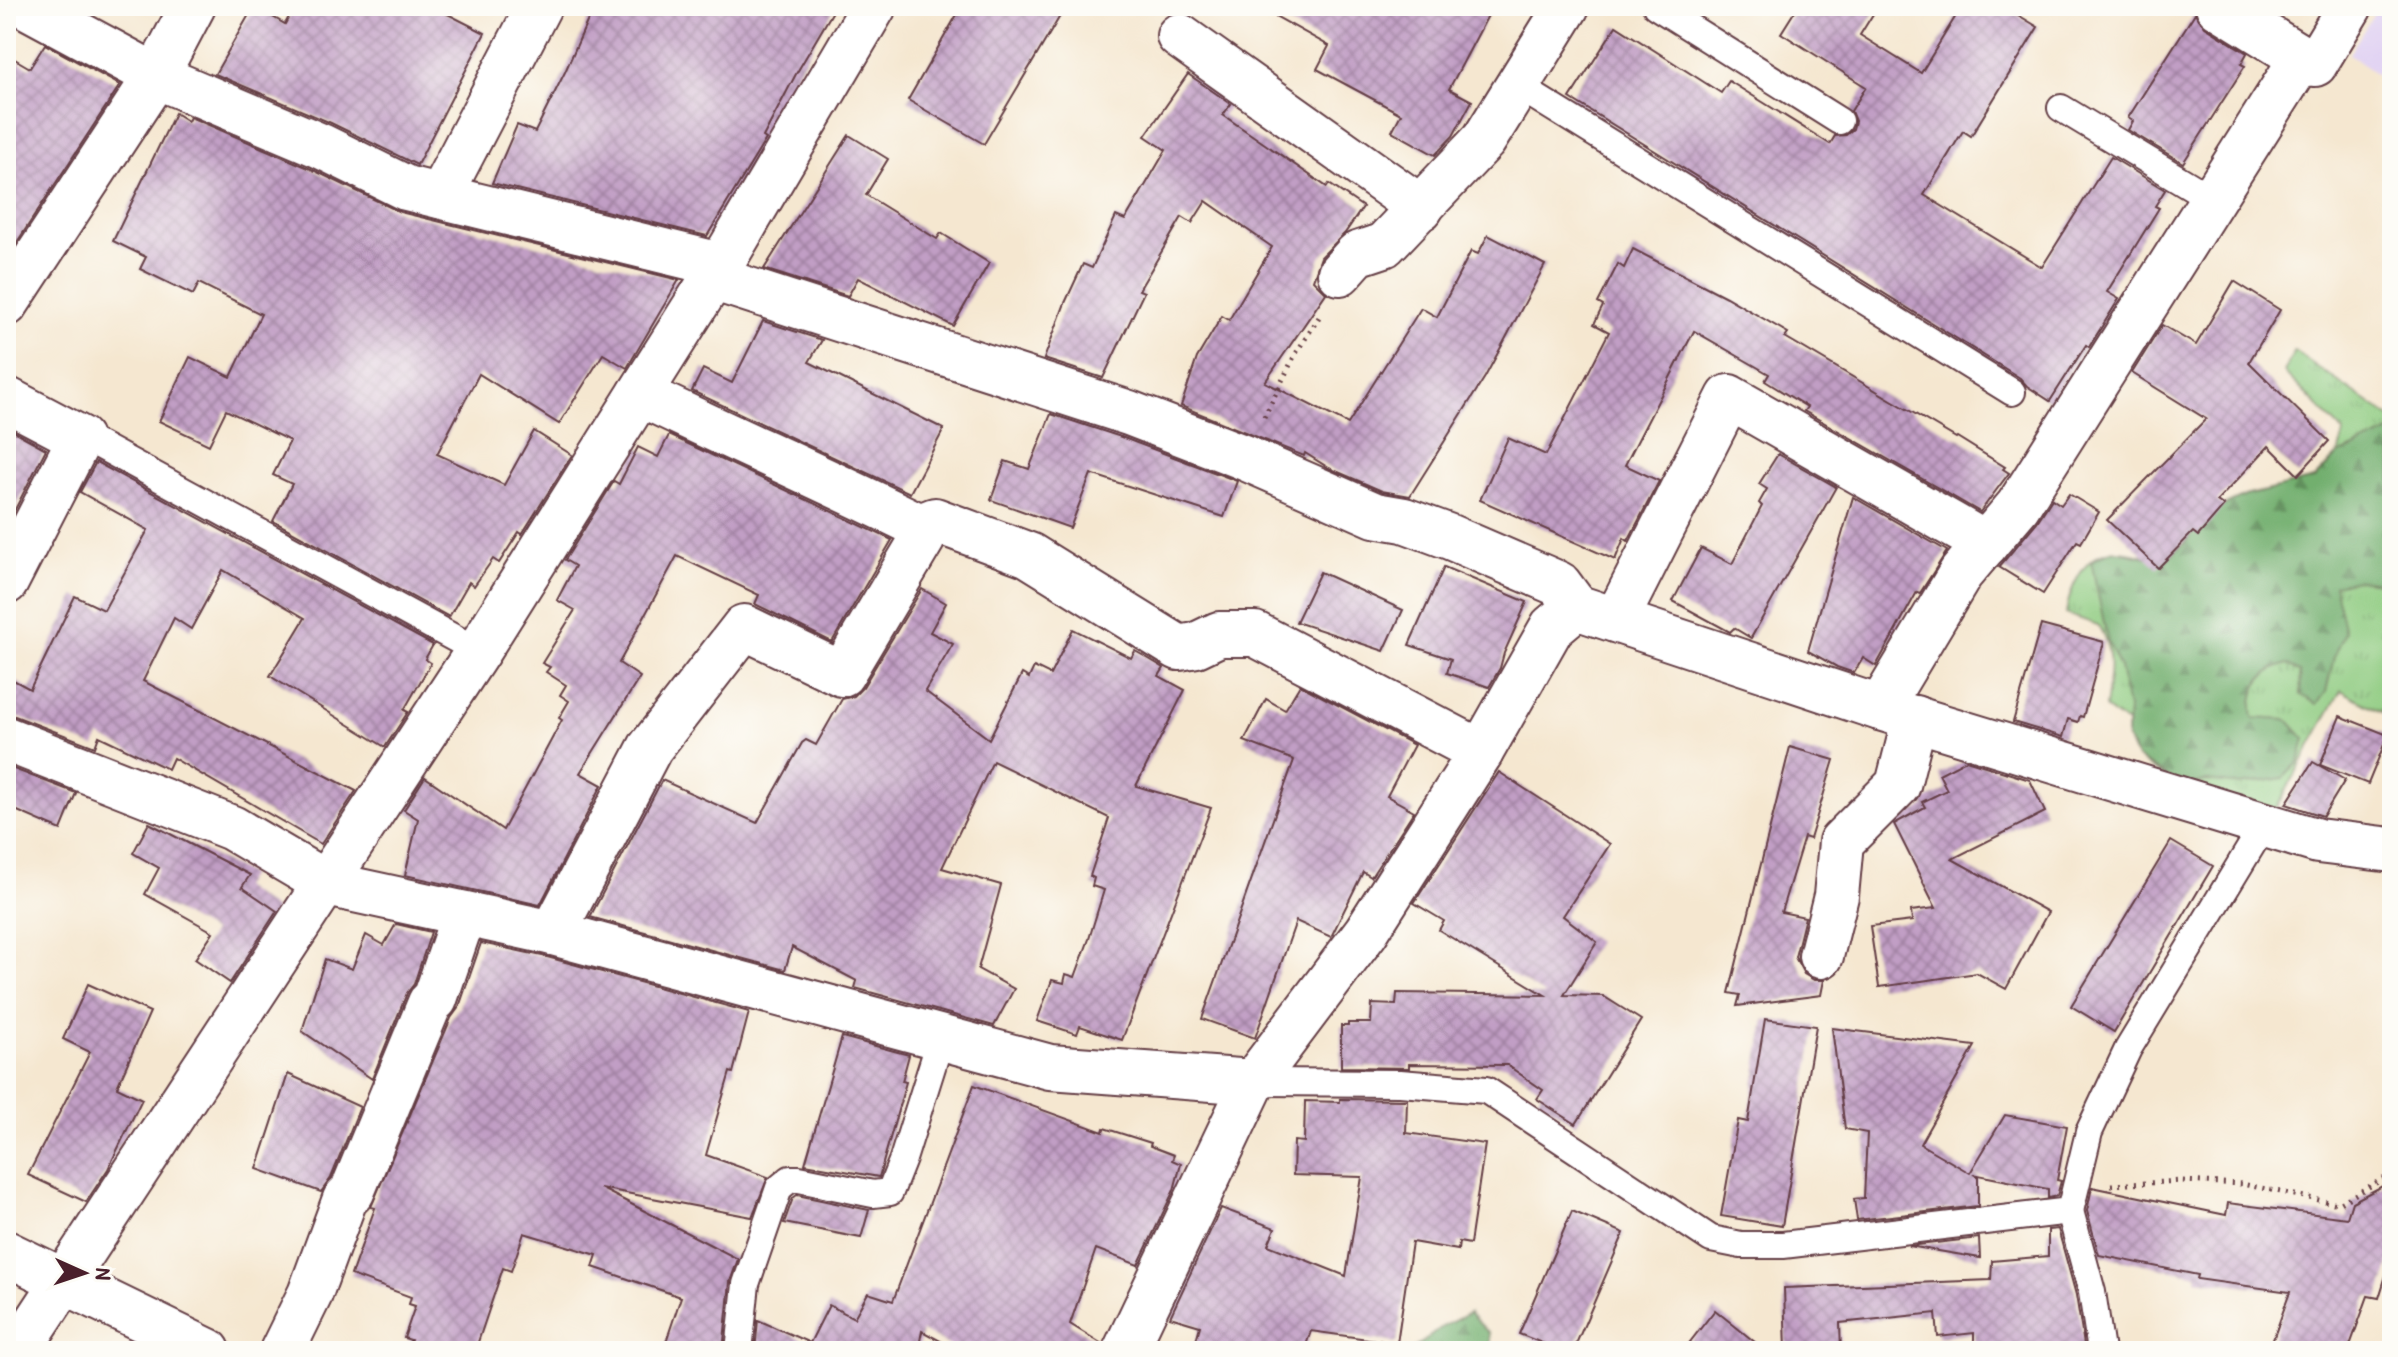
<svg xmlns="http://www.w3.org/2000/svg" width="2398" height="1357" font-family="'Patrick Hand',sans-serif">
<style>
.built{fill:#e2d4f3}
.grass{fill:url(#grass-tufts);stroke:#6c7556;stroke-width:2}
.forest{fill:url(#forest-firs);stroke:#5e674c;stroke-width:2}
.building{fill:url(#building-cross-hatch)}
.lines{fill:none;stroke-linecap:round;stroke-linejoin:round}
.lane-casing{stroke:#643d44;stroke-width:30}
.street-casing{stroke:#643d44;stroke-width:48}
.path{stroke:#643d44;stroke-width:5;stroke-dasharray:2 6;stroke-linecap:butt}
.lane{stroke:#fff;stroke-width:26}
.street{stroke:#fff;stroke-width:44}
</style>
<defs>
<pattern id="grass-tufts" width="24" height="20" patternUnits="userSpaceOnUse" patternTransform="scale(2)"><rect width="24" height="20" fill="#8ecb80"/><path d="M3 7l-1-3M5 7V3M7 7l1-3M15 17l-1-3M17 17v-4M19 17l1-3" fill="none" stroke="#7cae6f"/></pattern>
<pattern id="forest-firs" width="22" height="20" patternUnits="userSpaceOnUse" patternTransform="scale(2)"><rect width="22" height="20" fill="#72af6e"/><path d="M5 1l3.5 6h-7zM16 11l3.5 6h-7z" fill="#608e5b"/></pattern>
<pattern id="building-cross-hatch" width="8" height="8" patternUnits="userSpaceOnUse" patternTransform="scale(2)"><rect width="8" height="8" fill="#c19ec5"/><path d="M0 0l8 8M0 8l8-8" fill="none" stroke="#9f80a0"/></pattern>
</defs>
<rect width="100%" height="100%" fill="#fdfcf7"/>
<filter id="ink" filterUnits="userSpaceOnUse"><feTurbulence type="fractalNoise" baseFrequency=".0125" numOctaves="2"/><feDisplacementMap in="SourceGraphic" scale="16" xChannelSelector="R" yChannelSelector="G"/><feConvolveMatrix kernelMatrix="1 2 1 2 8 2 1 2 1" color-interpolation-filters="sRGB"/></filter>
<filter id="wash" filterUnits="userSpaceOnUse"><feTurbulence type="fractalNoise" baseFrequency=".006" numOctaves="4" result="noise"/><feDisplacementMap in="SourceGraphic" scale="32" xChannelSelector="R" yChannelSelector="G"/><feGaussianBlur stdDeviation="1.8" result="paint"/><feColorMatrix in="noise" values="0 0 0 0 0 0 0 0 0 0 0 0 0 0 0 0 0 1.4 0 .05"/><feComposite in="paint" operator="in"/></filter>
<g filter="url(#wash)">
<rect width="100%" height="100%" fill="#f5e7d0"/>
<path class="built" d="M2379,6H2392V86L2349,54Z"/>
<path class="grass" d="M2294,351L2392,419V718L2341,690L2275,811C2229,799 2176,792 2139,759C2129,751 2127,736 2127,724L2105,708C2109,675 2116,655 2098,625L2066,614C2069,590 2085,550 2116,551C2132,551 2150,557 2165,561L2185,543L2198,524L2245,496L2314,479L2338,455L2344,433L2284,372Z"/>
<g class="forest">
<path d="M2392,431V568L2379,583L2358,580L2334,585L2345,632L2334,657L2326,692L2317,704L2301,695L2300,673L2288,664C2261,671 2248,690 2253,718L2288,720L2305,739L2299,762L2283,778L2240,785L2206,781L2184,787L2137,758L2127,738L2128,708L2120,668L2108,642L2091,561L2113,550L2165,561L2185,543L2198,524L2223,506L2245,496L2314,479L2338,455Z"/>
<path d="M1469,1313L1489,1333L1491,1351H1411L1442,1327Z"/>
</g>
<g id="blocks">
<g class="building">
<path d="M254,6L285,24L295,6H432L485,33L417,165L331,123L215,74Z"/>
<path d="M594,6H836L796,74L763,137L766,139L707,236L492,183L517,125L535,132L565,72Z"/>
<path d="M962,6H1066L984,144L908,100Z"/>
<path d="M1257,6H1493L1449,89L1472,101L1453,136L1435,155L1392,131L1401,114L1317,69L1329,46Z"/>
<path d="M1798,6H1878L1860,35L1921,73L1962,6H2003L2038,27L1971,136L1963,131L1924,195L2042,267L2111,157L2165,190L2155,206L2159,208L2107,292L2119,299L2089,347L2086,345L2050,401L2027,386L2020,378L1570,98L1616,26L1721,93L1729,81L1830,144L1835,136L1846,135L1853,129L1855,121L1851,111L1866,87L1781,33Z"/>
<path d="M2195,13L2205,27L2247,53L2241,64L2245,66L2183,163L2128,130L2133,121L2128,118Z"/>
<path d="M45,44L120,85L6,259V54L30,68Z"/>
<path d="M1188,74L1231,104L1223,115L1327,187L1329,184L1363,207L1345,233L1321,257L1313,280L1326,293L1265,382L1348,424L1421,308L1437,317L1471,251L1478,254L1488,235L1545,265L1485,377L1410,496L1382,491L1329,468L1305,453L1304,456L1181,406L1197,358L1222,316L1229,320L1272,247L1206,201L1192,223L1182,217L1139,290L1144,292L1103,378L1044,359L1065,303L1083,264L1092,268L1116,216L1125,220L1166,150L1145,136Z"/>
<path d="M175,113L188,121L190,117L311,169L400,212L679,280L627,368L603,354L559,424L479,374L437,454L504,485L534,431L572,455L522,534L519,532L499,563L493,559L474,586L469,582L449,617L273,521L292,484L273,475L290,441L226,410L209,445L159,421L190,357L231,377L261,314L199,283L193,295L140,269L146,257L113,241Z"/>
<path d="M849,135L888,159L866,195L937,239L941,233L989,263L953,326L858,278L848,296L764,269Z"/>
<path d="M1633,249L1726,297L1788,333L1785,337L1956,438L1957,437L2005,467L2003,469L2009,473L1980,512L1804,411L1807,407L1765,381L1769,374L1694,331L1625,465L1659,481L1628,541L1624,538L1615,560L1480,500L1508,438L1546,455L1609,332L1594,324L1603,306L1598,303L1618,264L1624,268Z"/>
<path d="M2234,281L2280,310L2249,362L2329,441L2298,475L2269,446L2217,501L2224,506L2198,536L2193,532L2158,568L2107,520L2206,419L2132,373L2162,325L2196,345Z"/>
<path d="M763,321L822,340L809,362L944,429L910,493L692,391L703,369L732,383Z"/>
<path d="M1051,414L1121,437L1237,481L1224,517L1091,474L1070,528L991,500L1005,461L1029,469Z"/>
<path d="M6,427L46,449L6,527Z"/>
<path d="M669,435L892,540L832,642L755,604L759,595L677,556L619,663L640,677L580,773L602,785L540,905L405,875L418,819L404,810L425,777L503,830L562,720L559,718L569,701L560,695L566,685L546,672L550,667L542,663L575,610L557,600L575,566L565,560L614,481L619,484L638,447L658,457Z"/>
<path d="M1778,454L1836,487L1751,638L1734,628L1730,632L1673,601L1701,548L1732,564L1762,506L1759,503L1767,489L1759,484Z"/>
<path d="M96,462L433,645L425,659L431,663L404,710L408,712L385,747L270,676L305,618L223,570L191,629L174,618L143,681L356,791L321,844L173,758L168,769L99,736L95,747L15,716L6,715V676L30,689L75,596L104,610L148,530L80,492Z"/>
<path d="M2069,494L2099,512L2081,543L2077,541L2043,594L1999,567L2037,522L2052,499L2061,505Z"/>
<path d="M1853,497L1947,551L1920,593L1917,592L1876,666L1863,658L1854,673L1837,667L1808,651Z"/>
<path d="M1444,567L1527,602L1504,653L1500,668L1489,687L1447,673L1451,659L1409,645Z"/>
<path d="M1320,572L1403,610L1384,651L1296,622Z"/>
<path d="M922,589L946,603L930,632L953,644L925,691L989,739L1022,674L1029,678L1034,667L1050,675L1073,629L1131,658L1135,651L1144,656L1164,668L1159,676L1185,690L1136,786L1211,808L1122,1040L1080,1026L1077,1034L1037,1021L1052,980L1064,983L1066,974L1075,977L1089,939L1104,890L1092,886L1094,878L1090,876L1109,818L993,761L942,868L1001,885L978,969L1014,989L994,1026L855,988L857,981L792,947L785,970L590,917L662,780L757,823L802,743L806,740L816,745L842,699L854,696L863,687Z"/>
<path d="M2041,625L2104,642L2083,717L2080,716L2078,722L2068,719L2063,737L2013,722Z"/>
<path d="M1300,685L1414,745L1387,796L1414,811L1371,877L1363,872L1331,937L1296,921L1255,1038L1202,1019L1294,760L1244,741L1266,699L1285,710Z"/>
<path d="M2340,716L2388,735L2368,784L2320,765Z"/>
<path d="M1790,747L1834,760L1810,839L1804,837L1781,912L1805,917L1795,957L1804,974L1814,980H1824L1821,995L1737,1006L1740,995L1729,993Z"/>
<path d="M1966,760L2030,780L2045,812L1952,859L2048,912L2006,989L1977,973L1879,987L1870,926L1912,921L1911,911L1936,908L1894,824L1925,807L1922,802L1947,790L1939,774Z"/>
<path d="M2313,762L2345,780L2323,816L2286,804Z"/>
<path d="M6,766L76,793L61,830L6,806Z"/>
<path d="M1499,772L1610,844L1563,916L1597,942L1564,995L1603,996L1641,1020L1576,1124L1537,1099L1543,1090L1507,1065L1409,1064V1068L1341,1067V1026H1348V1023H1371L1372,1004L1396,1005L1397,993L1545,995L1439,930L1444,921L1414,903Z"/>
<path d="M149,823L250,875L242,887L277,911L230,983L195,959L213,932L145,894L159,868L133,853Z"/>
<path d="M2171,841L2213,866L2114,1032L2071,1006Z"/>
<path d="M396,924L431,932L414,984L407,993L372,1079L302,1031L325,959L352,969L366,935L384,945Z"/>
<path d="M481,943L547,957L749,1012L733,1073L730,1072L706,1155L768,1177L752,1217L600,1188L738,1259L730,1282L723,1351H663L681,1297L593,1267L597,1255L524,1233L511,1271L503,1268L475,1351H405L411,1340L404,1338L415,1306L409,1304L411,1297L351,1275L375,1208L371,1207L451,1018L459,1007Z"/>
<path d="M88,984L150,1012L117,1087L142,1099L108,1169L86,1202L28,1175L90,1052L63,1039Z"/>
<path d="M1765,1019L1816,1026L1782,1226L1721,1216L1738,1120L1748,1122Z"/>
<path d="M1832,1028L1975,1046L1920,1144L1970,1173L2005,1115L2067,1126L2057,1180L2061,1181L2057,1196L2048,1198V1189L1973,1174L1978,1177V1206L1857,1220L1854,1199L1864,1198L1867,1133L1845,1129Z"/>
<path d="M842,1037L909,1055L902,1081L906,1082L879,1177L805,1164Z"/>
<path d="M288,1074L360,1107L331,1178L321,1192L257,1169Z"/>
<path d="M974,1085L1103,1132L1104,1128L1151,1143L1150,1146L1174,1155L1172,1160L1181,1164L1174,1190L1138,1265L1096,1249L1070,1324L1102,1344L1100,1351H959L922,1331L918,1351H755L758,1320L810,1343L829,1305L854,1318L868,1293L893,1301Z"/>
<path d="M1340,1099L1407,1100L1406,1133L1485,1144L1470,1244L1459,1242L1458,1250L1412,1242L1397,1343L1311,1331L1304,1351H1193L1200,1326L1170,1317L1221,1208L1275,1228L1268,1245L1346,1276L1362,1177L1293,1175L1294,1141L1304,1142L1305,1101L1340,1102Z"/>
<path d="M2392,1181V1256L2379,1298L2368,1296L2348,1351H2269L2290,1292L2197,1279L2198,1275L2099,1255L2087,1211L2092,1187L2226,1215L2228,1203L2347,1218L2352,1202Z"/>
<path d="M797,1195L869,1210L861,1238L784,1223L793,1198Z"/>
<path d="M1572,1211L1624,1233L1573,1351H1562L1519,1334Z"/>
<path d="M2058,1229L2076,1295L2085,1351H1986V1343H1974V1333L1938,1337L1936,1313L1840,1323L1841,1351H1786L1784,1288L1991,1280L1992,1261L2048,1256V1230Z"/>
<path d="M1979,1238L1980,1258L1909,1246Z"/>
<path d="M1715,1310L1766,1351H1683Z"/>
</g>
</g>
</g>
<g filter="url(#ink)">
<use href="#blocks" fill-opacity="0" stroke="#643d44" stroke-width="2"/>
<g class="lines">
<defs>
<g id="lane">
<path d="M1656,6L1839,121"/>
<path d="M1518,86L2012,392"/>
<path d="M2061,108L2212,199"/>
<path d="M80,438L99,445L478,651"/>
<path d="M1253,1082L1400,1083L1486,1090L1711,1239L1741,1245H1783L2070,1211L2089,1132L2128,1049L2264,825"/>
<path d="M2070,1211L2092,1292L2101,1351"/>
<path d="M739,1351L746,1284L779,1188L790,1179H799L873,1194L890,1192L903,1159L941,1038"/>
</g>
<g id="street">
<path d="M26,6L156,76L321,146L406,188L721,265"/>
<path d="M2218,6L2302,58"/>
<path d="M1179,36L1421,208"/>
<path d="M440,196L539,6"/>
<path d="M1340,273L1357,254L1384,245L1484,140L1567,6"/>
<path d="M712,278L1129,413L1243,457L1375,515L1404,520L1450,537L1559,584L1576,607"/>
<path d="M6,304L156,76L193,6"/>
<path d="M640,394C733,439 827,480 920,526L935,520L1029,555L1179,648L1196,645L1219,634H1255L1481,752"/>
<path d="M6,399L80,438L6,582"/>
<path d="M1616,620L1729,397L1986,544"/>
<path d="M1880,708L1961,573L2018,506L2302,58L2315,64L2350,6"/>
<path d="M6,739L232,828L327,884L553,933L1050,1067L1253,1082L1366,932L1481,752L1552,627L1576,607L1880,708L2318,841L2392,850"/>
<path d="M553,933L650,748L744,627L842,674L923,538L920,526"/>
<path d="M1821,956L1836,896L1841,842L1898,785L1915,718"/>
<path d="M6,1253L208,1351"/>
<path d="M18,1351L478,651L721,265L874,6"/>
<path d="M282,1351L310,1294L345,1199L352,1192L430,1003L435,999L464,914"/>
<path d="M1125,1351L1253,1082"/>
</g>
</defs>
<use href="#lane" class="lane-casing"/>
<use href="#street" class="street-casing"/>
<g class="path">
<path d="M1264,417L1295,355L1321,314"/>
<path d="M2111,1185L2182,1181L2242,1184L2338,1204L2392,1174"/>
</g>
<use href="#lane" class="lane"/>
<use href="#street" class="street"/>
</g>
</g>
<rect width="2398" height="1357" fill="none" stroke="#fdfcf7" stroke-width="32"/>
<g transform="translate(84 1273) rotate(93)" stroke="#fdfcf7" stroke-width="6" paint-order="stroke">
<path d="M0-6L14 30L0 20L-14 30Z" fill="#4a1f2b"/>
<text y="-12" font-size="22" font-weight="bold" text-anchor="middle" fill="#4a1f2b">N</text>
</g>
</svg>
